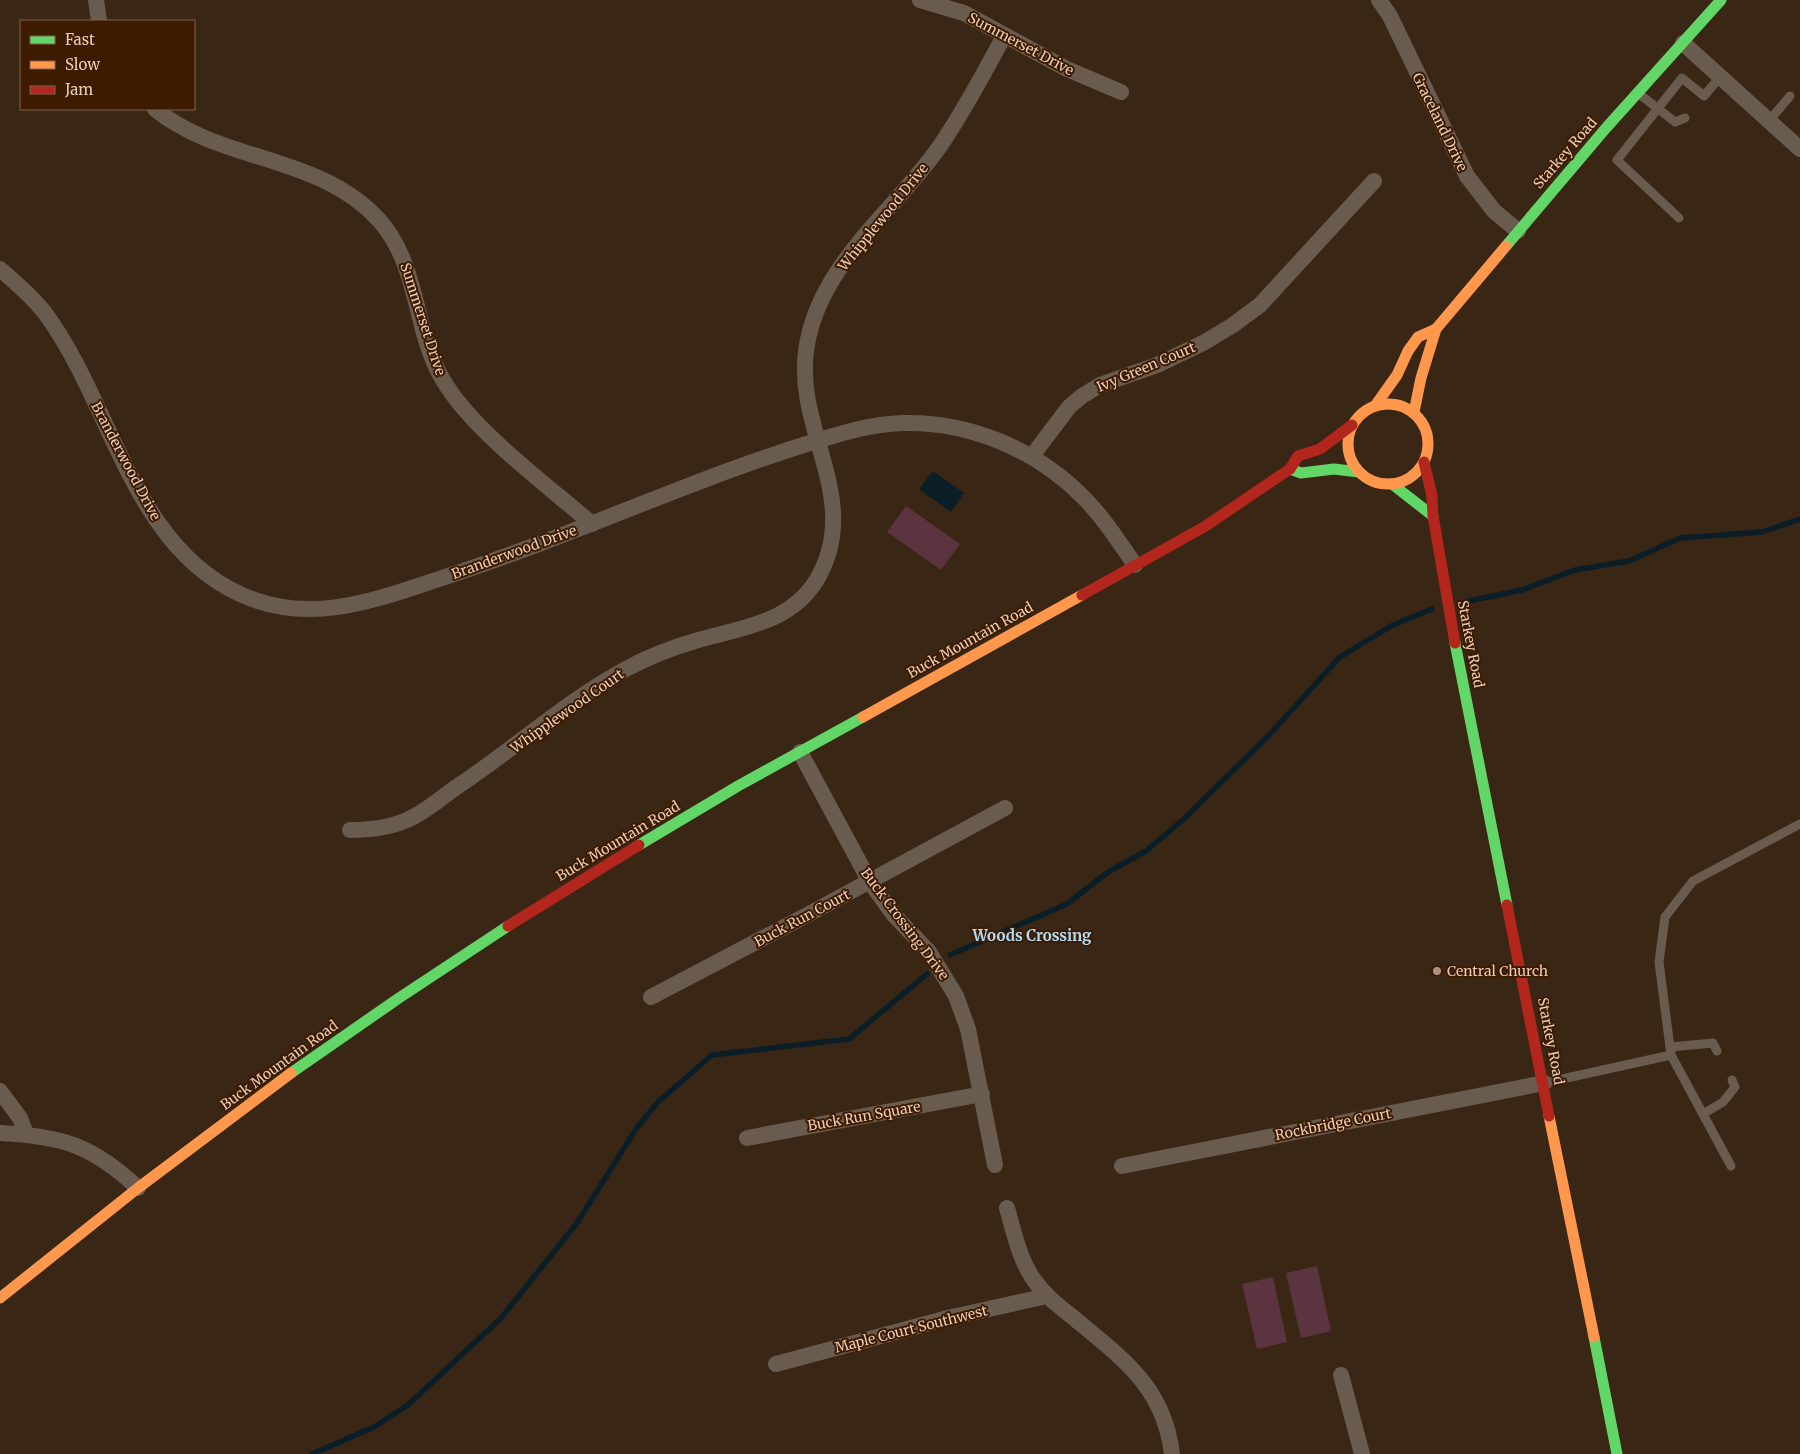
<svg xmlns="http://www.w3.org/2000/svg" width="1800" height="1454" font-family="Merriweather,serif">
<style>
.green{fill:#5b343f}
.water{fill:#0b1e28}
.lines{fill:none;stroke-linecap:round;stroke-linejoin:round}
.stream{stroke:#0b1e28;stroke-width:5.5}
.lane{stroke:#6a5b4f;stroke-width:9}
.street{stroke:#6a5b4f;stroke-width:16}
.fast{stroke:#63d668;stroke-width:11}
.slow{stroke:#ff974d;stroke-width:11}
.jam{stroke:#b3261e;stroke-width:11}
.poi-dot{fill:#ab9280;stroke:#3d1b00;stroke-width:2}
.labels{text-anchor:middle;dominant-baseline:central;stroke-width:4;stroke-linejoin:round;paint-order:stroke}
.street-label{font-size:14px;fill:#e9ccb9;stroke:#3d1b00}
.poi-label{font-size:14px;fill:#e9ccb9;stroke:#3d1b00;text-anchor:start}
.neighbourhood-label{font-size:15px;font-weight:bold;fill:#b0dcf8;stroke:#3d1b00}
</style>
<rect width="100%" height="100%" fill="#392615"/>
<g class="green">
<path d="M906,506L960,544L941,570L887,532Z"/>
<path d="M1317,1266L1331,1331L1301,1338L1286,1273Z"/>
<path d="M1273,1277L1287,1342L1257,1349L1242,1284Z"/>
</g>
<path class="water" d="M933,471L964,493L951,512L919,489Z"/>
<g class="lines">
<g class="stream">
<path d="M1464,602L1522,590L1575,570L1629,561L1680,538L1762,532L1800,519"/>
<path d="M950,955L1067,904L1108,872L1146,851L1185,818L1270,734L1340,657L1391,626L1432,609"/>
<path d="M312,1454L374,1427L408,1405L501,1318L577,1223L636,1129L658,1102L712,1055L849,1039L927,974"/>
</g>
<g class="lane">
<path d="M1638,93L1675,122L1685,118"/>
<path d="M1769,121L1790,96"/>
<path d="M1679,218L1617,160L1682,78L1704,96L1720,77"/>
<path d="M1670,1047L1713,1043L1717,1051"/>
<path d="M1671,1055L1659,962L1665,917L1693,881L1800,824"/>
<path d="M1544,1083L1671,1055L1731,1166"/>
<path d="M1703,1114L1723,1102L1735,1087L1732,1080"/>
</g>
<g class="street">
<path d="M96,0L99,21"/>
<path d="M920,0L964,13L1067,69L1121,92"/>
<path d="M1379,0L1390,16L1467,176L1494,211L1518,231"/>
<path d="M1683,43L1800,149"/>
<path d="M155,109C221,163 319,154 379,220C420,266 413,330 443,380C472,430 547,485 592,524"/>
<path d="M0,269C16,283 32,296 45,313C112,403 131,546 242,595C310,625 372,601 439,579C523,552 605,518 688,486C729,470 771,455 813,442C842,433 871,424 902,423C970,421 1037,450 1084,498C1104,518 1119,542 1135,565"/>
<path d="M1032,456L1069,407L1082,396L1100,385L1157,365L1205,342L1233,325L1260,305L1374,181"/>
<path d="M800,752L870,882L894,915L929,952L956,996L968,1029L995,1165"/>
<path d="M350,830C370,830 389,828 407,820C424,813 440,799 455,788C513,750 565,702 626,669C648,657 671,648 695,641C739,628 789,624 816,581C864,502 795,431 806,351C817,266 894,212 940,146C964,111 984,73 1004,36"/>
<path d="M651,997L809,914L1005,808"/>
<path d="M0,1091L20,1118L26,1134"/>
<path d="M0,1133C62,1136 92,1145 138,1188"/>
<path d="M747,1138L982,1094"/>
<path d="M1122,1166L1544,1083"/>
<path d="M1007,1208C1014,1232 1019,1259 1034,1280C1045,1296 1060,1307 1075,1319C1123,1359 1164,1387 1172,1454"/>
<path d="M776,1364L948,1318L1047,1296"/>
<path d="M1341,1375L1362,1454"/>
</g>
<g class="fast">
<path d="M1506,246L1606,128L1721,0"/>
<path d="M1290,469L1301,473L1334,469L1359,472"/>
<path d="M1392,484L1433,516"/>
<path d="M1455,643L1507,905"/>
<path d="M639,845L738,786L863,717"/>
<path d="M291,1073L399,998L508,926"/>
<path d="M1594,1337L1617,1454"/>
</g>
<g class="slow">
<circle cx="1388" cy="444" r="40"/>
<path d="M1375,406L1397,375L1408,351L1418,337L1436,329"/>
<path d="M1414,412L1421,378L1436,329L1506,246"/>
<path d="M863,717L1082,595"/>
<path d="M1549,1116L1594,1337"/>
<path d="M0,1298L138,1188L291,1073"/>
</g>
<g class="jam">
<path d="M1424,462L1432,496L1433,516L1455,643"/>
<path d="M1082,595L1204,527L1290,469L1298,456L1320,449L1352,425"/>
<path d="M1507,905L1549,1116"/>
<path d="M508,926L639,845"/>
</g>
</g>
<circle class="poi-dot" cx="1437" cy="971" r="5"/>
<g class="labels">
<g class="street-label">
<text transform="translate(1021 44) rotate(28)">Summerset Drive</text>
<text transform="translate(1440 122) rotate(64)">Graceland Drive</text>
<text transform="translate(1565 153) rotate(-49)">Starkey Road</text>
<text transform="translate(883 217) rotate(-51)">Whipplewood Drive</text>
<text transform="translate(423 319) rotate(72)">Summerset Drive</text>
<text transform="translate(1146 367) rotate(-23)">Ivy Green Court</text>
<text transform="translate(126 461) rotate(62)">Branderwood Drive</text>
<text transform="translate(514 552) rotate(-20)">Branderwood Drive</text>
<text transform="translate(970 640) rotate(-29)">Buck Mountain Road</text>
<text transform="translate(1471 644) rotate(79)">Starkey Road</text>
<text transform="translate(567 711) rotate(-35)">Whipplewood Court</text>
<text transform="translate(618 841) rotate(-31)">Buck Mountain Road</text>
<text transform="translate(802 918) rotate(-28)">Buck Run Court</text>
<text transform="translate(905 924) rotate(53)">Buck Crossing Drive</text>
<text transform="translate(1551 1041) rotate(79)">Starkey Road</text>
<text transform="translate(279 1065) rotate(-36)">Buck Mountain Road</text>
<text transform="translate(864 1116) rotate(-10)">Buck Run Square</text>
<text transform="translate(1333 1124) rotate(-11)">Rockbridge Court</text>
<text transform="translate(911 1329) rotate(-14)">Maple Court Southwest</text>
</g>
<g class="poi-label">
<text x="1447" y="971">Central Church</text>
</g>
<g class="neighbourhood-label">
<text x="1032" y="935">Woods Crossing</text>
</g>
</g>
<rect x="20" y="20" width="175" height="90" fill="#3d1b00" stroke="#82624a"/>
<rect x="30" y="36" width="25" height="8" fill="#63d668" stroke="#82624a"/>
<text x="65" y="45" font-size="15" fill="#e9ccb9">Fast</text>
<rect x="30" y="61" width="25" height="8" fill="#ff974d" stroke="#82624a"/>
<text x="65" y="70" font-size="15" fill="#e9ccb9">Slow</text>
<rect x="30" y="86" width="25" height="8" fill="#b3261e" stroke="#82624a"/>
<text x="65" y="95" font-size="15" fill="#e9ccb9">Jam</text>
</svg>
